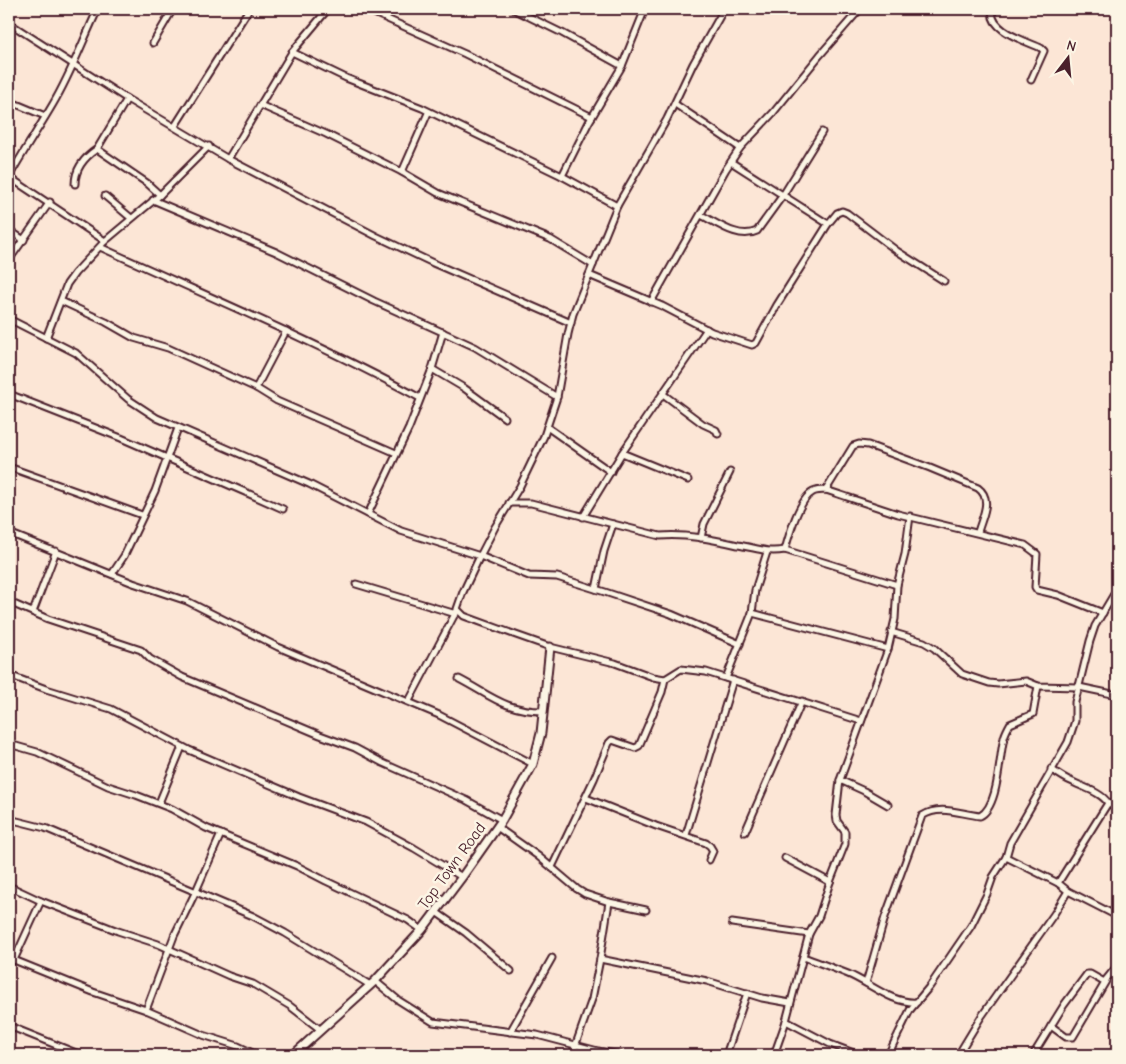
<svg xmlns="http://www.w3.org/2000/svg" width="1126" height="1064" font-family="'Comic Neue',sans-serif">
<style>
.lines{fill:none;stroke-linecap:round;stroke-linejoin:round}
.street-casing{stroke:#4a1f2b;stroke-width:9}
.secondary-casing{stroke:#4a1f2b;stroke-width:11}
.street{stroke:#fcf5e5;stroke-width:5}
.secondary{stroke:#fcf5e5;stroke-width:7}
.labels{text-anchor:middle;dominant-baseline:central;stroke-width:5;stroke-linejoin:round;paint-order:stroke}
.street-label{font-size:16px;fill:#4a1f2b;stroke:#fcf5e5}
</style>
<rect width="100%" height="100%" fill="#fce6d6"/>
<filter id="ink" filterUnits="userSpaceOnUse"><feTurbulence type="fractalNoise" baseFrequency=".02" numOctaves="2"/><feDisplacementMap in="SourceGraphic" scale="10" xChannelSelector="R" yChannelSelector="G"/><feConvolveMatrix kernelMatrix="1 2 1 2 8 2 1 2 1" color-interpolation-filters="sRGB"/></filter>
<g filter="url(#ink)">
<g class="lines">
<defs>
<g id="street">
<path d="M365,9L465,54L592,117"/>
<path d="M513,9L562,33L622,66"/>
<path d="M724,9L693,64L667,119L617,206L573,314L568,334L557,397L544,436L520,486L495,527L480,556L463,592L457,609L464,616L516,635L550,647L615,663L653,677L665,679L681,669L706,672L861,721"/>
<path d="M993,9C987,30 1026,41 1041,48L1044,51L1031,80"/>
<path d="M386,18L390,9"/>
<path d="M9,23L127,99L228,159L292,52L328,9"/>
<path d="M153,43L173,9"/>
<path d="M292,52L346,78L422,108L562,176L617,206"/>
<path d="M9,101L45,116"/>
<path d="M675,104L740,148"/>
<path d="M260,105L326,134L402,172L438,193L550,239L593,265"/>
<path d="M175,126L249,9"/>
<path d="M97,149L147,183L160,195"/>
<path d="M228,159L376,236L433,263L571,323"/>
<path d="M731,162L828,224"/>
<path d="M402,172L428,113"/>
<path d="M562,176L589,122L622,66L645,9"/>
<path d="M9,177C23,152 39,128 53,104C71,74 83,40 98,9"/>
<path d="M9,177L105,241"/>
<path d="M75,184C75,169 85,157 97,149L127,99"/>
<path d="M105,196L131,218"/>
<path d="M153,200L276,252L374,301L451,336L475,347L557,397"/>
<path d="M701,215C717,223 739,240 757,231L783,195L822,132"/>
<path d="M9,230L24,240"/>
<path d="M100,247C207,296 317,342 420,398"/>
<path d="M9,260L50,202"/>
<path d="M589,275L662,306L712,332L752,345L756,343L777,305L828,224L837,213L842,211L847,213L897,251L944,281"/>
<path d="M61,301L106,322L134,338L168,348L256,388L277,401L396,453"/>
<path d="M651,302L726,169L740,148L773,113L820,55L860,9"/>
<path d="M9,319L76,353L128,399L157,418L309,484L401,531L480,556L529,576L557,577L605,592L671,614L740,644"/>
<path d="M46,338L67,284L75,273L105,241L160,195L209,146"/>
<path d="M432,369L464,388L505,418"/>
<path d="M256,388L286,331"/>
<path d="M9,394L121,438L245,492L283,509"/>
<path d="M663,394L703,424L716,430L718,434"/>
<path d="M547,427L611,472"/>
<path d="M622,453L688,480"/>
<path d="M9,467L142,515"/>
<path d="M826,490L853,446L859,444L868,445L930,468L978,488C993,499 982,517 978,532"/>
<path d="M509,503H531L660,536C686,534 712,539 738,545C757,548 765,553 785,550L897,585"/>
<path d="M368,514L409,428L432,369L443,332"/>
<path d="M583,517L622,453L707,329"/>
<path d="M9,533L133,583L187,601L278,647L439,715L533,764"/>
<path d="M701,538L704,524L730,472"/>
<path d="M785,550C789,535 799,499 813,492C817,490 822,490 826,490L898,514L1025,545L1037,554L1035,587L1037,590L1058,595L1103,613"/>
<path d="M112,574L124,556L155,491L178,428"/>
<path d="M356,584L456,614"/>
<path d="M596,589L604,551L613,524"/>
<path d="M9,602L48,619L141,650L150,659L182,677L320,735L355,748L383,763L466,800L502,820"/>
<path d="M33,612L56,551"/>
<path d="M752,613L888,649"/>
<path d="M891,632L924,642L934,648L962,674L989,683L998,684L1026,681L1038,686L1079,687L1117,695"/>
<path d="M9,675L46,689L111,709L189,750L299,797L366,822L414,848L462,877"/>
<path d="M726,678L752,613L755,590L767,552"/>
<path d="M459,679C490,695 505,711 543,711"/>
<path d="M409,701L456,612"/>
<path d="M9,744L37,752L108,786L136,795L172,809L206,828L297,866L326,881L408,920L422,930"/>
<path d="M1051,769C1058,774 1065,779 1073,782C1084,788 1101,792 1108,803L1058,883"/>
<path d="M840,780L864,791L888,805"/>
<path d="M586,798L656,826L706,843L710,846L713,851L709,860"/>
<path d="M159,803L182,747"/>
<path d="M1108,803L1117,809"/>
<path d="M9,819L45,828L253,916L285,933L370,985"/>
<path d="M497,827L538,856L577,889L585,894L609,902L646,910"/>
<path d="M745,832L802,701"/>
<path d="M686,835L733,680"/>
<path d="M1006,857L1058,883L1068,891L1117,916"/>
<path d="M785,858L830,882"/>
<path d="M552,867L594,779L609,743L612,740L635,748L639,746L662,692L665,679"/>
<path d="M9,886L41,901L118,931L158,944L229,976L253,984L290,1006L321,1030"/>
<path d="M436,912L466,933L511,971"/>
<path d="M732,923L809,934"/>
<path d="M803,957C818,962 833,968 848,974C870,983 892,1004 917,1002"/>
<path d="M9,958L93,992L146,1010L203,1035L238,1046L257,1055"/>
<path d="M600,959L707,981L762,998L790,1003"/>
<path d="M14,960L41,901"/>
<path d="M375,981L398,1000L433,1022L537,1035L598,1051L621,1055"/>
<path d="M866,983L885,917L922,816C940,804 960,814 980,816C999,807 999,756 1004,738C1005,733 1008,728 1010,724L1033,714L1038,686"/>
<path d="M146,1010L174,936L196,891L221,834"/>
<path d="M786,1021L830,1044L859,1055"/>
<path d="M9,1026L81,1055"/>
<path d="M1051,1026L1066,1037H1073L1106,981"/>
<path d="M510,1032L552,958"/>
<path d="M572,1055L592,999L600,959L609,902"/>
<path d="M726,1055L747,993"/>
<path d="M774,1055L786,1021L809,934L819,916L830,882L845,844V832L837,821L836,815L840,780L888,649L895,619L897,585L905,554L910,516"/>
<path d="M888,1055L910,1010L930,986L971,926L987,894L993,877L1006,857L1010,843L1068,742L1075,721V702L1090,641L1095,626L1117,589"/>
<path d="M958,1055L981,1017L1054,914L1068,891"/>
<path d="M1033,1055L1064,1005L1087,974H1090L1104,982L1117,966"/>
</g>
<path id="secondary" d="M293,1055L375,981L422,930L462,877L502,820L533,764L541,733L550,647"/>
</defs>
<use href="#street" class="street-casing"/>
<use href="#secondary" class="secondary-casing"/>
<use href="#street" class="street"/>
<use href="#secondary" class="secondary"/>
</g>
</g>
<g class="labels">
<g class="street-label">
<text transform="translate(452 866) rotate(-54)">Top Town Road</text>
</g>
</g>
<rect width="1126" height="1064" fill="none" stroke="#fcf5e5" stroke-width="30"/>
<rect x="15" y="15" width="1096" height="1034" fill="none" stroke="#4a1f2b" stroke-width="2" filter="url(#ink)"/>
<g transform="translate(1068 58) rotate(16)" stroke="#fcf5e5" stroke-width="4" paint-order="stroke">
<path d="M0-4L9 19L0 12L-9 19Z" fill="#4a1f2b"/>
<text y="-8" font-size="14" font-weight="bold" text-anchor="middle" fill="#4a1f2b">N</text>
</g>
</svg>
